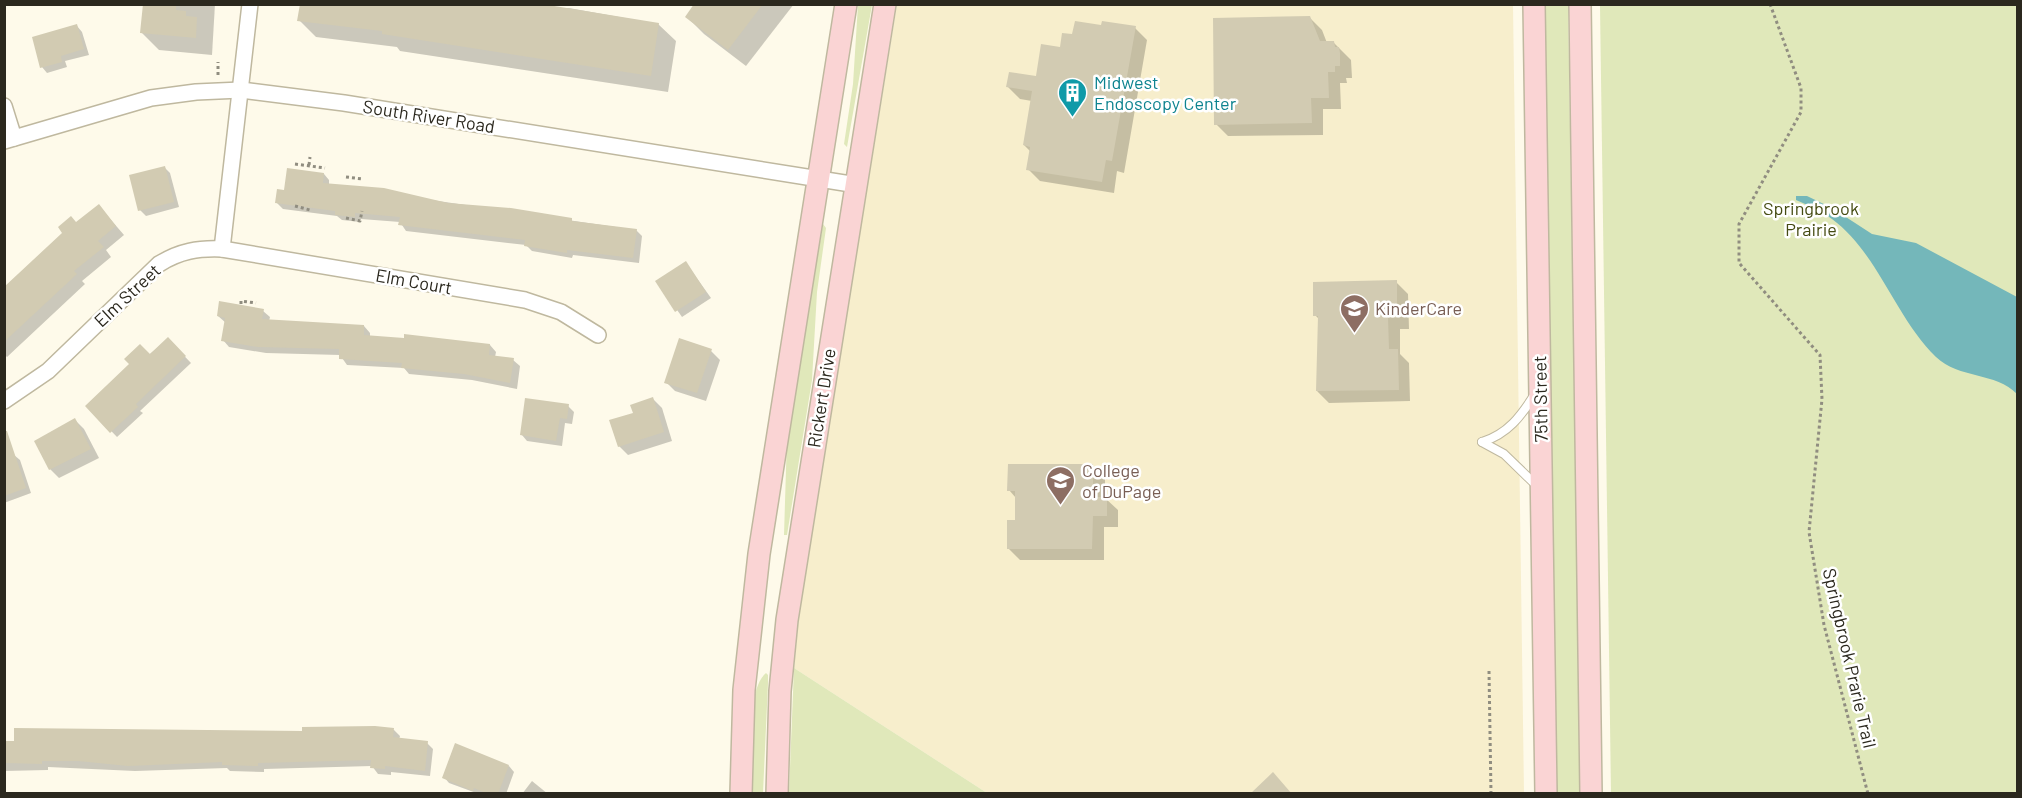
<svg xmlns="http://www.w3.org/2000/svg" width="2022" height="798" font-family="Barlow,sans-serif">
<style>
.built{fill:#f7eecc}
.green{fill:#e0e8ba}
.water{fill:#74b7ba}
.shadow{fill:#0003}
.building{fill:#d2cbb2}
.lines{fill:none;stroke-linecap:round;stroke-linejoin:round}
.lane-casing{stroke:#bfb89f;stroke-width:10}
.street-casing{stroke:#bfb89f;stroke-width:18}
.secondary-casing{stroke:#bfb89f;stroke-width:24}
.path{stroke:#908d80;stroke-width:3;stroke-dasharray:3 3;stroke-linecap:butt}
.lane{stroke:#fff;stroke-width:8}
.street{stroke:#fff;stroke-width:15}
.secondary{stroke:#fad4d4;stroke-width:21}
.labels{text-anchor:middle;dominant-baseline:central;stroke-width:5;stroke-linejoin:round;paint-order:stroke}
.culture-label{font-size:18px;fill:#0d838f;stroke:#fff;text-anchor:start}
.street-label{font-size:18px;fill:#2b281e;stroke:#fff}
.park-label{font-size:18px;fill:#454b12;stroke:#fff}
.education-label{font-size:18px;fill:#785e54;stroke:#fff;text-anchor:start}
</style>
<rect width="100%" height="100%" fill="#fefaea"/>
<path class="built" d="M897,5H1513L1524,793H987L794,668L801,594Z"/>
<g class="green">
<path d="M858,5H872L847,147L844,144L853,84Z"/>
<path d="M1543,5H1568L1581,794L1556,793Z"/>
<path d="M1600,5H2017V793H1611Z"/>
<path d="M823,224L826,228L817,292L812,380L787,535H784L787,437Z"/>
<path d="M794,668L987,793H789Z"/>
<path d="M766,673L768,675V683L763,793L750,794C751,767 745,690 766,673Z"/>
</g>
<path class="water" d="M1796,196H1807L1832,208L1872,234L1916,243L2017,297V394C1996,372 1959,379 1936,357C1895,317 1878,253 1832,219C1821,211 1808,205 1796,200Z"/>
<g class="shadow">
<path d="M145,4H215L212,55L159,50L142,33Z"/>
<path d="M697,4H794L746,66L704,34L687,17Z"/>
<path d="M569,8L658,24L676,41L668,92L400,51L397,47L316,37L299,20Z"/>
<path d="M1310,18L1322,30L1327,43H1334L1351,60L1352,78H1346L1347,83H1340L1341,109H1323V135L1228,136L1216,124Z"/>
<path d="M77,26L82,32L89,55L65,61L67,67L47,73L42,67Z"/>
<path d="M1102,27L1135,28L1147,40L1124,173L1117,171L1114,193L1040,181L1028,169L1030,151L1024,145L1032,101L1020,99L1008,87L1037,78L1073,36Z"/>
<path d="M164,167L170,173L179,207L146,216L140,210Z"/>
<path d="M324,174L329,180V185L636,230L642,236L639,263L573,255L572,258L532,251L526,245L406,231L400,222L361,219L360,222L342,220L337,216L283,209L277,203L285,192Z"/>
<path d="M99,206L124,235L106,250L111,257L82,281L85,284L7,357L4,354V289Z"/>
<path d="M686,263L711,298L682,317L657,281Z"/>
<path d="M1396,282L1408,294L1409,329H1400V354L1409,363L1410,401L1329,403L1317,391L1320,320L1315,315Z"/>
<path d="M263,311L270,317L269,321L364,326L370,333V337L490,345L496,352L495,357L513,360L520,366L517,389L472,380L409,374L404,368L347,365L340,355L266,353L229,347L223,340L226,323L218,316Z"/>
<path d="M168,339L191,363L140,411L143,413L117,437L87,406Z"/>
<path d="M711,351L720,360L706,401L675,391L666,382Z"/>
<path d="M653,399L662,408L672,441L628,455L619,446L635,414Z"/>
<path d="M568,406L574,412L572,424L565,423L562,446L527,441L522,435Z"/>
<path d="M75,420L84,429L99,458L59,478L50,469Z"/>
<path d="M14,455L20,460L31,493L4,503V459Z"/>
<path d="M1093,466L1105,478V498L1118,510V527H1104V560H1020L1008,548L1016,522V498L1009,490Z"/>
<path d="M394,730L400,736L399,740L427,743L433,749L430,776L391,772V775L378,774L372,766L264,769V772L230,771L227,768L135,771L48,767V770L4,771V742Z"/>
<path d="M509,766L514,772L506,794H479L449,783L444,777Z"/>
<path d="M532,781L548,794H522Z"/>
</g>
<g class="building">
<path d="M143,4H176V10L186,11V16L197,17L196,38L140,33Z"/>
<path d="M300,4H542L659,23L651,76L382,34V31L297,21Z"/>
<path d="M694,4H763L728,50L685,17Z"/>
<path d="M1310,16L1320,41H1334L1335,47H1339L1340,53V66H1335V72H1328L1329,98H1311L1312,123L1214,125L1213,18Z"/>
<path d="M1075,21L1101,25L1102,21L1136,26L1112,161L1106,160L1102,182L1026,170L1030,147L1023,145L1032,91L1006,87L1009,72L1036,76L1041,44L1060,47L1062,33L1072,34Z"/>
<path d="M77,24L84,49L61,56L62,62L40,68L32,37Z"/>
<path d="M165,166L174,202L138,211L129,175Z"/>
<path d="M287,168L324,173L323,183L384,188L448,203L511,208L572,218V221L637,229L633,258L567,250V253L524,246L525,240L398,225L400,217L355,213V217L335,215V211L275,203L277,189L284,190Z"/>
<path d="M99,204L116,226L98,241L104,247L74,271L77,274L4,342V287L62,233L58,227L71,216L76,222Z"/>
<path d="M686,261L706,292L675,312L655,281Z"/>
<path d="M1397,280V318H1388L1389,349H1398L1399,390L1316,391L1318,316H1313V282Z"/>
<path d="M219,301L264,309L262,319L364,325V335L404,338V334L490,344L489,355L514,358L510,383L464,374L401,368L402,363L339,359V349L258,347L221,341L225,318L217,316Z"/>
<path d="M168,337L186,356L136,404L138,407L110,433L85,406L129,364L124,359L140,344L150,354Z"/>
<path d="M679,338L712,349L697,393L664,383Z"/>
<path d="M653,397L664,432L618,447L609,420L633,413L630,405Z"/>
<path d="M525,398L569,404L567,419L560,418L556,441L520,435Z"/>
<path d="M75,418L91,449L49,470L34,441Z"/>
<path d="M4,431H7L26,488L4,496Z"/>
<path d="M1008,464H1093V497H1107V516H1093L1092,549H1007V520H1015V491H1007Z"/>
<path d="M375,726L394,728L393,737L428,741L425,771L385,766V769L370,768L371,760L258,763V766L222,765V762L128,766L78,761H42V764L6,763V741H14V728L302,731V727Z"/>
<path d="M455,743L509,765L498,794H488L474,788L473,791L442,778Z"/>
<path d="M1273,772L1292,794H1250Z"/>
</g>
<g class="lines">
<defs>
<g id="lane">
<path d="M1482,442C1508,434 1521,416 1535,394"/>
<path d="M1482,442L1504,454L1537,486"/>
</g>
<g id="street">
<path d="M4,106L14,138"/>
<path d="M4,141L151,98L196,92L241,90L344,103L857,185"/>
<path d="M222,249L250,4"/>
<path d="M4,401L48,371L159,264C180,251 198,248 222,249L525,300L561,312L598,335"/>
</g>
<g id="secondary">
<path d="M1534,4L1546,794"/>
<path d="M1580,4L1591,794"/>
<path d="M741,794L744,690L759,554L846,4"/>
<path d="M777,794L780,691L787,620L885,4"/>
</g>
</defs>
<use href="#lane" class="lane-casing"/>
<use href="#street" class="street-casing"/>
<use href="#secondary" class="secondary-casing"/>
<g class="path">
<path d="M1770,4L1801,88V112L1739,224V263L1820,355L1822,399L1809,532L1824,625L1868,794"/>
<path d="M218,75V62"/>
<path d="M295,164L325,168"/>
<path d="M309,165L310,157"/>
<path d="M346,177L363,179"/>
<path d="M295,206L310,210"/>
<path d="M346,218L360,221L362,211"/>
<path d="M241,304V301L256,303"/>
<path d="M1489,671L1491,794"/>
</g>
<use href="#lane" class="lane"/>
<use href="#street" class="street"/>
<use href="#secondary" class="secondary"/>
</g>
<defs>
<symbol id="building-pin" viewBox="-11 -11 22 30"><path d="M0 17L-7.5 6A9.5 9.5 0 1 1 7.5 6Z" fill="#0f9aa8" stroke="#fff"/><path d="M-4-6H4V6H1V3H-1V6H-4ZM-2.5-4.3h1.7v1.8h-1.7ZM.8-4.3h1.7v1.8H.8ZM-2.5-1h1.7V.8h-1.7ZM.8-1h1.7V.8H.8Z" fill="#fff"/></symbol>
<symbol id="school-pin" viewBox="-11 -11 22 30"><path d="M0 17L-7.5 6A9.5 9.5 0 1 1 7.5 6Z" fill="#8d6e63" stroke="#fff"/><path d="M0-5L7-2L0 1L-7-2ZM-4 1L0 2.5L4 1V4Q0 6-4 4Z" fill="#fff"/></symbol>
<symbol id="university-pin" viewBox="-11 -11 22 30"><path d="M0 17L-7.5 6A9.5 9.5 0 1 1 7.5 6Z" fill="#8d6e63" stroke="#fff"/><path d="M0-5L7-2L0 1L-7-2ZM-4 1L0 2.5L4 1V4Q0 6-4 4Z" fill="#fff"/></symbol>
</defs>
<g fill-rule="evenodd">
<use href="#building-pin" x="1056" y="76" width="33" height="45"/>
<use href="#school-pin" x="1338" y="292" width="33" height="45"/>
<use href="#university-pin" x="1044" y="464" width="33" height="45"/>
</g>
<g class="labels">
<g class="culture-label">
<text x="1094" y="82">Midwest<tspan x="1094" dy="21">Endoscopy Center</tspan></text>
</g>
<g class="street-label">
<text transform="translate(429 116) rotate(9)">South River Road</text>
<text transform="translate(414 281) rotate(10)">Elm Court</text>
<text transform="translate(127 295) rotate(-43)">Elm Street</text>
<text transform="translate(821 398) rotate(-81)">Rickert Drive</text>
<text transform="translate(1540 399) rotate(-91)">75th Street</text>
<text transform="translate(1850 658) rotate(77)">Springbrook Prarie Trail</text>
</g>
<g class="park-label">
<text x="1811" y="208">Springbrook<tspan x="1811" dy="21">Prairie</tspan></text>
</g>
<g class="education-label">
<text x="1375" y="308">KinderCare</text>
<text x="1082" y="470">College<tspan x="1082" dy="21">of DuPage</tspan></text>
</g>
</g>
<rect width="2022" height="798" fill="none" stroke="#2b281e" stroke-width="12"/>
</svg>
